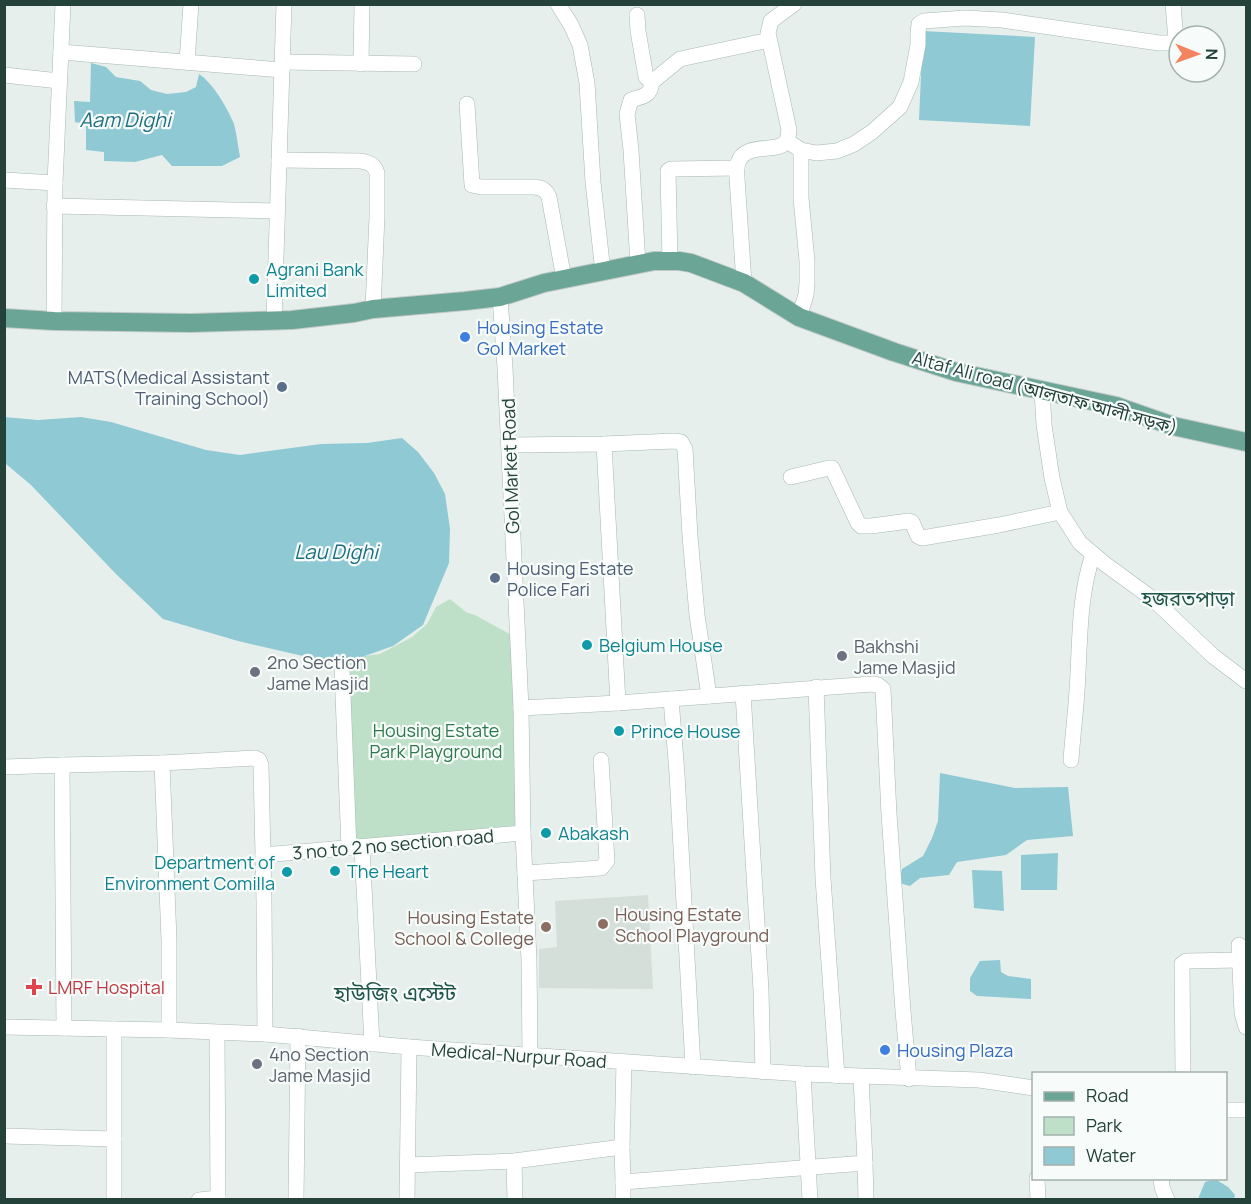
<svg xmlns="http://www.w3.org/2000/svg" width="1251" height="1204" font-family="Manrope,'Noto Sans Bengali',sans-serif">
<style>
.built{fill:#d4dfda}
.green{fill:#bfe0c8}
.water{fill:#8ec9d4}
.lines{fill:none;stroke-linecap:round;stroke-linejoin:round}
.minor-casing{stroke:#a8b8b2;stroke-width:16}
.major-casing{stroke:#c2cac8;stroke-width:20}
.minor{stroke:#fff;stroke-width:15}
.major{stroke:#6aa596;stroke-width:18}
.culture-dot{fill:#0f9aa8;stroke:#f7fbf9;stroke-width:2}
.shop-dot{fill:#3f7fe0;stroke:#f7fbf9;stroke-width:2}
.service-dot{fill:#5c6f8a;stroke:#f7fbf9;stroke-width:2}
.worship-dot{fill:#6b7280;stroke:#f7fbf9;stroke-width:2}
.education-dot{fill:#8d6e63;stroke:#f7fbf9;stroke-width:2}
.health-dot{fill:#e0444e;stroke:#f7fbf9;stroke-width:2}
.labels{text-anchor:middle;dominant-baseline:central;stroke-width:4.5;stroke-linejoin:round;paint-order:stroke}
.culture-label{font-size:18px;fill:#0d838f;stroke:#f7fbf9;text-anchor:start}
.shop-label{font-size:18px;fill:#366cbe;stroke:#f7fbf9;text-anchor:start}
.service-label{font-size:18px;fill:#4e5e75;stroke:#f7fbf9;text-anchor:end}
.street-label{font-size:18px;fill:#24423a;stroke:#f7fbf9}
.worship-label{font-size:18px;fill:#5b616d;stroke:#f7fbf9;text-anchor:start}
.park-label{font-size:18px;fill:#2d7a4b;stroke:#f7fbf9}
.education-label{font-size:18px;fill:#785e54;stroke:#f7fbf9;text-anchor:start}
.health-label{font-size:18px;fill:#be3a42;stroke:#f7fbf9;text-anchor:start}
.water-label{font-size:20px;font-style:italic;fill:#1c6f80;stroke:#f7fbf9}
.neighbourhood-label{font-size:20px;fill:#1f5548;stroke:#f7fbf9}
.quarter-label{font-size:21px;fill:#1f5548;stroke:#f7fbf9}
</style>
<rect width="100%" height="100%" fill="#e6efeb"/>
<path class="built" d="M648,895L653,989L539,988V949L557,947L555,901Z"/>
<path class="green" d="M450,599L466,612L477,616L513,636L520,830L354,842L349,658L380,654L412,637L427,624L436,607Z"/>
<g class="water">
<path d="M923,31L1035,37L1030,126L919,120Z"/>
<path d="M91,63L106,67L116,77L140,81L151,90L167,94L186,92L196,87L199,74C213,83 228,109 234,124C237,135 238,147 240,157L222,166H172L162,155L135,162L104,161V152L86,150V124L75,122L74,101L90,102Z"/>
<path d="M4,417L38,420L81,417L111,422L206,450L240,455L321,444L367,443L402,438L418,452L434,473L445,494L450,529L449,563L423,625L393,646L359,658L316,659L238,641L163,619L116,574L31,485L6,464Z"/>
<path d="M940,773L1015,788L1068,787L1073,836L1027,840L1006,855L957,862L949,875L920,878L910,886L899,883L902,869L923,856L932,838L938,821Z"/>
<path d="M1058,853L1057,890H1021V855Z"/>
<path d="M972,870L1002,871L1004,911L974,908Z"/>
<path d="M1000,960L1001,972L1008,976L1031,979V999L977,996L970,991V978L980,961Z"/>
<path d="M1215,1179L1228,1187L1235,1195L1234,1199H1198L1205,1182Z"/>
</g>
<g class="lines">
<defs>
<g id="minor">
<path d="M558,4L571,25L580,45L587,83L593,182L603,272"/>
<path d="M637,15L638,31L646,77L652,82"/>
<path d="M61,52L282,70"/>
<path d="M187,62L191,4"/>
<path d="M283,62L414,64"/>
<path d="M361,64L362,4"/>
<path d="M4,75L59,81"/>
<path d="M467,104L472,185L481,187H535C542,188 546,190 549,197L564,279"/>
<path d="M787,141L801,150L816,153L837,151L854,144L872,132L900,107L911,82L918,45V33L919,24L924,21L965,18L1002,20L1159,43H1175L1176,40L1173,4"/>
<path d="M279,160L361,161C370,163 374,164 377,173V216L373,309"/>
<path d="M4,180L55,183"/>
<path d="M54,206L277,211"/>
<path d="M670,261L668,171L671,169L737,168"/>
<path d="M638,264L631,150L627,114L631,100C643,96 650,97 652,82L680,59L769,40"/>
<path d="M744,283L737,178C737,173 736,168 738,163C745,140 781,155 787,140C789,137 788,134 789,130L768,33L771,21L794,4"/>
<path d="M500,297L505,368L521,708L523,833L529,960L530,1055"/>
<path d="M799,317L806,295L807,283V261L801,198V150"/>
<path d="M274,320L284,4"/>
<path d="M54,321L55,183L63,4"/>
<path d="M1042,390L1044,425L1052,478L1060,512L1080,543L1105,564L1153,599L1213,656L1246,681"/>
<path d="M604,444L618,703"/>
<path d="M509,445L604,444L674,441L681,442L685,449L690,536L697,615L709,696"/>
<path d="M791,477L829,468H832L858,523L861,526H871L909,521L912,522L918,536L922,538L999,525L1060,512"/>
<path d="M342,670L349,848"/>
<path d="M816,687L823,878L837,1076"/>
<path d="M743,693L761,990L763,1072"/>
<path d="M671,699L677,774L693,1067"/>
<path d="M521,708L618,703L872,684L878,685L883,689L889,814L903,1011L909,1079"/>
<path d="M1071,760C1073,731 1077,702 1078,673C1080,632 1080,593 1093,554"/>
<path d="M162,763L255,758L259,760L261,765L264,902L265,1034"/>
<path d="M62,765L162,763L169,940V1030"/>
<path d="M4,767L62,765L64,1028"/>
<path d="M362,847L372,1044"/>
<path d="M263,855L523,833"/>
<path d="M525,873L601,868L607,861L601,760"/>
<path d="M1239,945L1242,1013L1246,1027"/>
<path d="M4,1027L169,1030L265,1034L409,1047L803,1074L979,1080L1034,1088"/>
<path d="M114,1029V1200"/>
<path d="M217,1033L218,1200"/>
<path d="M624,1062L622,1147L623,1182L865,1163L861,1077"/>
<path d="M803,1074L810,1200"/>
<path d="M1183,1074L1182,964L1186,961L1240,960"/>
<path d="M1226,1110H1246"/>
<path d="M4,1136L114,1139"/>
<path d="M514,1161L515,1200"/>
<path d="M865,1163L866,1200"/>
<path d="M408,1165L514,1161L622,1147"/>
<path d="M1037,1178L1038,1200"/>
<path d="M1161,1178L1162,1187L1167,1200"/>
<path d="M623,1182V1200"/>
<path d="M199,1200L218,1198"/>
<path d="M296,1200L298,1036"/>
<path d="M407,1200L409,1047"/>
</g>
<path id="major" d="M4,318L54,321L191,323L292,320L354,313L373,309L465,301L500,297L544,283L654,261H679L691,263L744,283L799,317L894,352L956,372L1116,406L1173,426L1246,442"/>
</defs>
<use href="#minor" class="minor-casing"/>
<use href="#major" class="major-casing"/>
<use href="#minor" class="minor"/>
<use href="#major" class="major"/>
</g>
<g class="culture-dot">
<circle cx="254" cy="279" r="6"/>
<circle cx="587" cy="645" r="6"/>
<circle cx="619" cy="731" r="6"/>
<circle cx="546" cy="833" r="6"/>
<circle cx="335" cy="871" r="6"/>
<circle cx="287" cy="872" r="6"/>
</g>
<g class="shop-dot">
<circle cx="465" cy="337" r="6"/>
<circle cx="885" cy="1050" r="6"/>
</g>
<g class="service-dot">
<circle cx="282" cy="387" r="6"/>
<circle cx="495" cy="578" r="6"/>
</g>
<g class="worship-dot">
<circle cx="842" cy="656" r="6"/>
<circle cx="255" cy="672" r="6"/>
<circle cx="257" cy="1064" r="6"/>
</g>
<g class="education-dot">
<circle cx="603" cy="924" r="6"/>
<circle cx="546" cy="927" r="6"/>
</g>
<path class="health-dot" d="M31 978h6v6h6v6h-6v6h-6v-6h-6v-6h6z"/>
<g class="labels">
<g class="culture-label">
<text x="266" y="269">Agrani Bank<tspan x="266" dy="21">Limited</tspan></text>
<text x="599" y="645">Belgium House</text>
<text x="631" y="731">Prince House</text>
<text x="558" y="833">Abakash</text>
<text x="275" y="862" text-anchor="end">Department of<tspan x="275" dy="21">Environment Comilla</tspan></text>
<text x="347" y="871">The Heart</text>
</g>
<g class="shop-label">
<text x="477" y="327">Housing Estate<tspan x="477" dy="21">Gol Market</tspan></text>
<text x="897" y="1050">Housing Plaza</text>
</g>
<g class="service-label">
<text x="270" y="377">MATS(Medical Assistant<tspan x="270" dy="21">Training School)</tspan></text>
<text x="507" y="568" text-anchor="start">Housing Estate<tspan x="507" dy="21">Police Fari</tspan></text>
</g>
<g class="street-label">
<text transform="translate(1045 392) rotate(15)">Altaf Ali road (আলতাফ আলী সড়ক)</text>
<text transform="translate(510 466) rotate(-92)">Gol Market Road</text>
<text transform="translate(393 844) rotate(-5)">3 no to 2 no section road</text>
<text transform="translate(519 1055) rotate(4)">Medical-Nurpur Road</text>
</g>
<g class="worship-label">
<text x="854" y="646">Bakhshi<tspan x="854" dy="21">Jame Masjid</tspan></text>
<text x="267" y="662">2no Section<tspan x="267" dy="21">Jame Masjid</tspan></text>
<text x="269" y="1054">4no Section<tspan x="269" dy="21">Jame Masjid</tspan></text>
</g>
<g class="park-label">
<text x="436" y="730">Housing Estate<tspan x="436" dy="21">Park Playground</tspan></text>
</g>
<g class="education-label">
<text x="615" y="914">Housing Estate<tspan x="615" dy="21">School Playground</tspan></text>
<text x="534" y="917" text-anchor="end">Housing Estate<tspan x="534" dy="21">School &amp; College</tspan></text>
</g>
<g class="health-label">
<text x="48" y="987">LMRF Hospital</text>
</g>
<g class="water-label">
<text x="125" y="119">Aam Dighi</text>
<text x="336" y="551">Lau Dighi</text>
</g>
<g class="neighbourhood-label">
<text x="1188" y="598">হজরতপাড়া</text>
</g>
<g class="quarter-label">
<text x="395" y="993">হাউজিং এস্টেট</text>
</g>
</g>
<rect width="1251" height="1204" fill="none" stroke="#24423a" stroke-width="12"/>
<rect x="1032" y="1072" width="195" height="108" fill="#f7fbf9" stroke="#a3b1ad" stroke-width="1.5"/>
<rect x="1044" y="1092" width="30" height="9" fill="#6aa596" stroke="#a3b1ad" stroke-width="1.5"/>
<text x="1086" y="1102" font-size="18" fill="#24423a">Road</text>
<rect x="1044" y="1117" width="30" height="18" fill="#bfe0c8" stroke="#a3b1ad" stroke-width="1.5"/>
<text x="1086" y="1132" font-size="18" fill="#24423a">Park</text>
<rect x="1044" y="1147" width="30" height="18" fill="#8ec9d4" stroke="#a3b1ad" stroke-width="1.5"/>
<text x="1086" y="1162" font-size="18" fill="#24423a">Water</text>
<g transform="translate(1197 54) rotate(91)"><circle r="28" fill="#f7fbf9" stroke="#a3b1ad" stroke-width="1.5"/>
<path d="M0-4.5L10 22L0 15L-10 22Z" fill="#f4845f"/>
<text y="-9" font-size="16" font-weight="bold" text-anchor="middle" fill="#24423a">N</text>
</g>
</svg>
